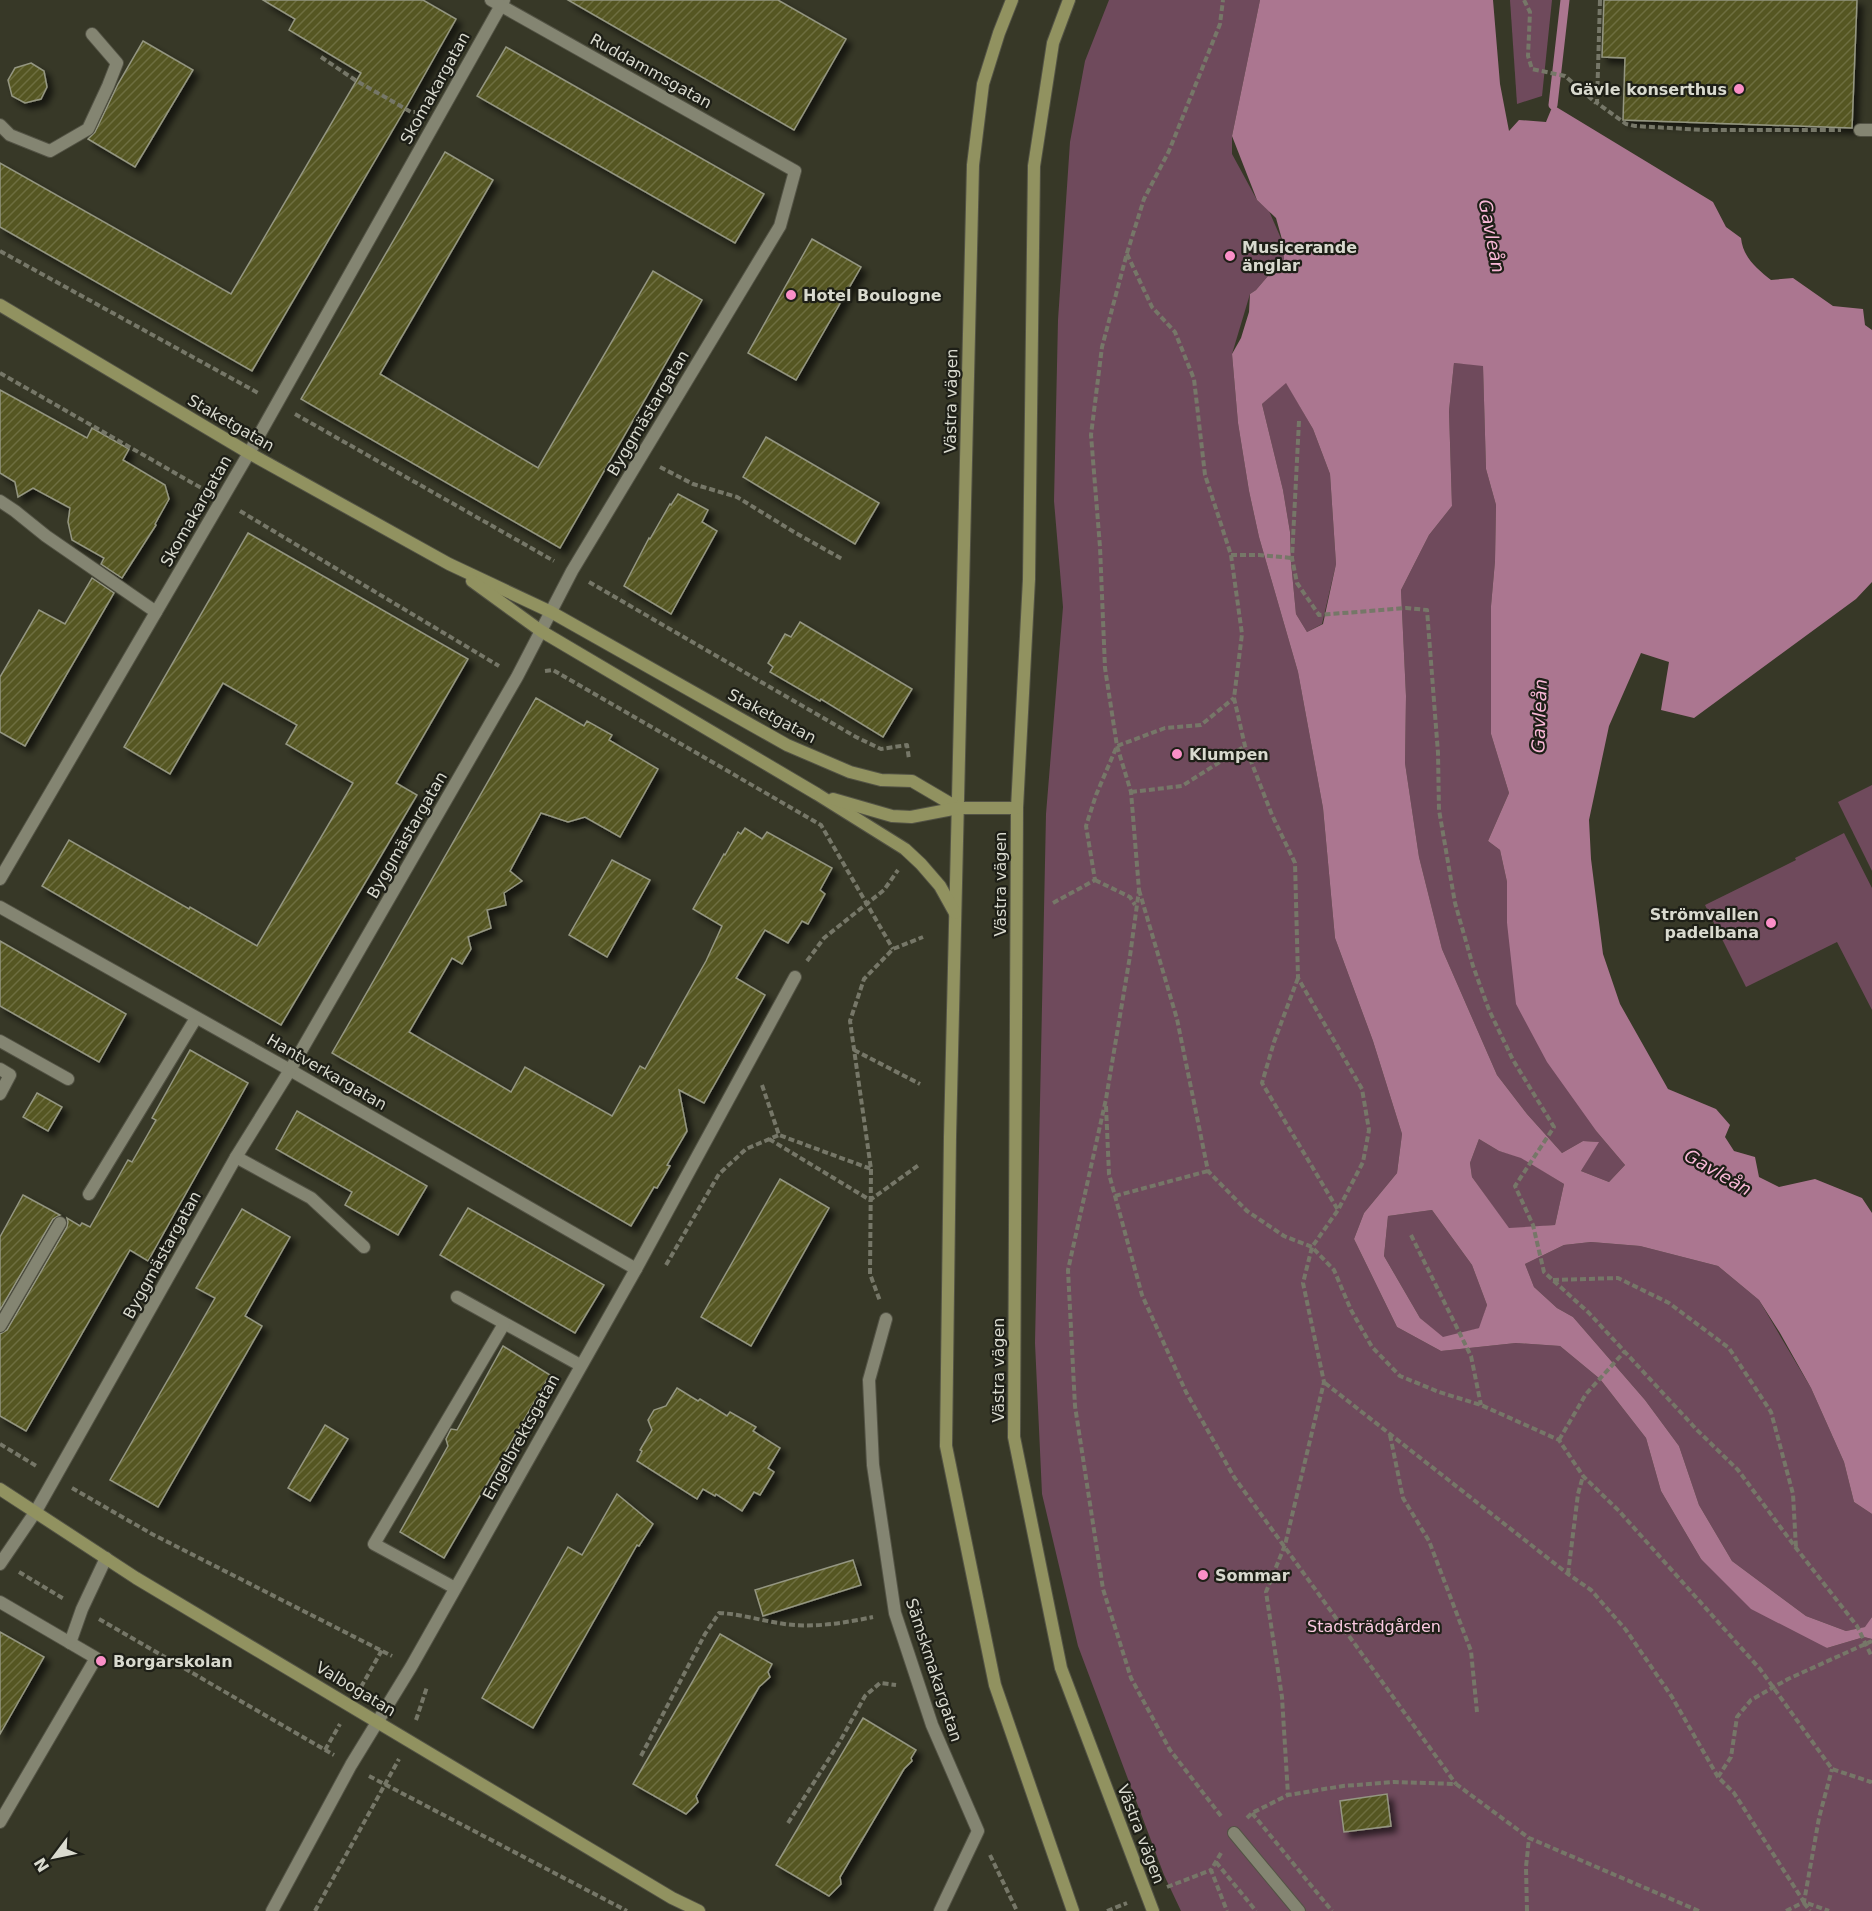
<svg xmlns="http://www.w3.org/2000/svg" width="1872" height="1911" font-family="'DejaVu Sans',sans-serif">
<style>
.park{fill:#6f4a5c}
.water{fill:#ab7690;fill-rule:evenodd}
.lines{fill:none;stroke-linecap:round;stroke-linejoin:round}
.stream{stroke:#ab7690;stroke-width:9}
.building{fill:url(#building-hatch);stroke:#949681;stroke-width:1.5;filter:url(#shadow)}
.lane-casing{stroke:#535345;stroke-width:14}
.street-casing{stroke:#535345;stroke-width:14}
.secondary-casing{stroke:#535345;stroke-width:14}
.path{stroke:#767768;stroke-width:4;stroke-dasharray:6 3;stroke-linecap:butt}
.lane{stroke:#848572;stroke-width:12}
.street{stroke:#848572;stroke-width:12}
.secondary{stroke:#919260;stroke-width:12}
.poi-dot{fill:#fa8fc7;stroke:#1e1f17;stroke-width:2}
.labels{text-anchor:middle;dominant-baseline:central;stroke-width:4.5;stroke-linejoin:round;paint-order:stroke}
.street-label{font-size:16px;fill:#d9dacf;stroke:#1e1f17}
.poi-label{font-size:16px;font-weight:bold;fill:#d9dacf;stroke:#1e1f17;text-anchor:start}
.park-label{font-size:16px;fill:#fbcae1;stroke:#1e1f17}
.water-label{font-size:18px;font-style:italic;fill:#f9b8d7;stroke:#1e1f17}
</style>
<defs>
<pattern id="building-hatch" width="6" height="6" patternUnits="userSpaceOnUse" patternTransform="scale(1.5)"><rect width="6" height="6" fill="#555620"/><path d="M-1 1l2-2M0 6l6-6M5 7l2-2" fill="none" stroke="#6d6e3f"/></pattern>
<filter id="shadow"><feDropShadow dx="5.5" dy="5.5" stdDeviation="3" flood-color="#0009"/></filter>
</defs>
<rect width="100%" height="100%" fill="#373827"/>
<g class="park">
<path d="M1109,0H1260L1232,136V154L1257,200L1269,211L1283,243L1284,259L1278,269L1268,276L1256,290L1250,294L1232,354L1238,423L1249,491L1259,537L1298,672L1323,808L1335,938L1373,1041L1402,1134L1397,1173L1364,1213L1354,1239L1397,1327L1441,1351L1516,1343L1560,1346L1600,1379L1646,1438L1661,1491L1701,1559L1827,1648L1864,1637L1872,1639V1911H1181L1164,1875L1078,1646L1042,1494L1035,1343L1046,814L1063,607L1054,501L1058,320L1070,142L1085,61Z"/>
<path d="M1510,0H1552L1542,96L1517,104Z"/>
<path d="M1454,363L1483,365L1486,469L1496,505L1495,561L1491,606V734L1509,793L1488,841L1500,850L1507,882V923L1597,1132L1625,1165L1609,1182L1581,1171L1598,1142L1583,1141L1562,1153L1527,1114L1497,1075L1442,949L1419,857L1405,763L1406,696L1401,590L1429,535L1452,506L1449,411Z"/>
<path d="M1286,382L1313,429L1330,474L1336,564L1322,624L1307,632L1296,614L1291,562L1290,532L1283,490L1262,404Z"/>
<path d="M1872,785V871L1838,802Z"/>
<path d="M1844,833L1872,888V1010L1837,942L1746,987L1705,905L1796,860L1795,858Z"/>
<path d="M1479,1139L1499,1151L1521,1157L1564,1184L1555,1225L1509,1229L1472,1177L1470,1163Z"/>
<path d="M1432,1210L1472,1265L1487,1305L1480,1328L1443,1338L1420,1318L1384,1256L1388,1216Z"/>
<path d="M1591,1242L1640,1246L1718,1266L1759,1300L1811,1388L1844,1462L1854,1502L1872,1514V1617L1866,1627L1846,1631L1806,1616L1732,1561L1699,1505L1679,1446L1645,1400L1573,1317L1557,1308L1534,1287L1525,1264L1564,1245Z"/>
</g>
<path class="water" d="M1260,0H1493L1500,84L1509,131L1519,120L1546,122L1553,105L1713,202L1726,227L1741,238C1743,257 1756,268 1771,280L1793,278L1833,306L1863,309L1865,325L1872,330V582L1856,599L1694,718L1661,710L1669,662L1641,653L1609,726L1589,820L1591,859L1603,954L1620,1004L1668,1089L1716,1109L1730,1125L1725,1137L1734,1151L1755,1157L1759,1177L1779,1187L1815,1179L1862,1198L1872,1213V1514L1854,1502L1844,1462L1811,1388L1780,1333L1759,1300L1718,1266L1640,1246L1591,1242L1564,1245L1525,1264L1534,1287L1557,1308L1573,1317L1645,1400L1679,1446L1699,1505L1732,1561L1806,1616L1846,1631L1865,1627L1872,1617V1639L1864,1637L1827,1648L1751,1609L1701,1559L1661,1491L1646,1438L1600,1379L1560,1346L1516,1343L1441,1351L1397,1327L1354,1239L1364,1213L1397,1173L1402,1134L1373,1041L1335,938L1323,808L1298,672L1259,537L1249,491L1238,423L1232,354L1241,338L1249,312L1250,294L1256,290L1268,276L1278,269L1284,259L1283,243L1276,218L1257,200L1232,136ZM1454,363L1483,366L1486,469L1496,505L1495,561L1491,606V734L1509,793L1488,841L1500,850L1507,882V923L1516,1004L1547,1062L1597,1132L1625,1165L1609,1182L1581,1171L1599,1142L1583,1141L1562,1153L1527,1114L1497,1075L1442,949L1419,857L1405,763L1406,696L1401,590L1429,535L1452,506L1449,411ZM1286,383L1313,429L1330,474L1336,564L1323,624L1307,632L1296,614L1291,562L1290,532L1283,490L1262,404ZM1479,1139L1499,1151L1521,1158L1564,1184L1555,1225L1509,1228L1472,1177L1470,1163ZM1432,1210L1472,1265L1487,1305L1479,1328L1443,1337L1420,1318L1384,1256L1388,1216Z"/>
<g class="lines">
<path class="stream" d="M1553,105L1565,0"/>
</g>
<g class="building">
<path d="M263,0H423L456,19L408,104L252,371L0,227V163L231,294L361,73L289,30L295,19Z"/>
<path d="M568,0H778L846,39L794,130Z"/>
<path d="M1604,0H1857L1852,128L1623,120L1625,58L1602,57Z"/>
<path d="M143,41L193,70L135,167L88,139L95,132L118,84Z"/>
<path d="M506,47L764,194L735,243L477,96Z"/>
<path d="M31,63L44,71L47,87L41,99L25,103L12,96L8,80L15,68Z"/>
<path d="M445,152L493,180L380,374L538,468L653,271L702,300L560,548L301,399Z"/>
<path d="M812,239L861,267L796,380L748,353Z"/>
<path d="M0,390L87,438L92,428L129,449L123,460L165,485L169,499L155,524L156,525L122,578L101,564L104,558L72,540L68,522L70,508L33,488L18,497L15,482L0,473Z"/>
<path d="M766,437L879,503L855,544L743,477Z"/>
<path d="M678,494L708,510L702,522L717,531L671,614L624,586L649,538L650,539L670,504L671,505Z"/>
<path d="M248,533L468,659L396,783L417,795L281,1025L42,886L69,840L189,909L190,907L257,946L353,783L286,744L297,725L223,683L170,774L124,747Z"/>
<path d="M92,578L114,593L25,746L0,732V677L39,610L65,624Z"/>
<path d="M800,622L912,689L883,737L821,699L820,701L770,672L773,667L768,663L785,634L791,637Z"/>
<path d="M536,698L584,726L587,721L612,735L609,740L658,769L620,837L585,817L568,822L541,813L510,871L522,881L504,893L506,905L487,910L491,928L468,937L471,949L462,964L452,958L409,1032L511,1092L525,1067L612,1116L640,1066L645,1069L706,961L722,926L693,909L724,854L725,855L738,832L741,834L745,828L762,839L767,832L832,868L820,890L825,894L808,924L802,921L788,943L765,930L736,978L765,995L704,1103L679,1090L687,1131L667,1165L670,1166L657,1188L654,1187L631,1226L332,1053Z"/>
<path d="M612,860L650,880L607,957L569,935Z"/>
<path d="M0,941L126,1014L99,1062L0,1006Z"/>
<path d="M190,1050L248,1083L148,1261L130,1250L26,1431L0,1416V1334L7,1330L67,1227L68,1222L67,1218L80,1226L82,1223L90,1227L128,1160L132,1162L156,1120L152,1118Z"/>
<path d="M37,1093L62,1107L48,1131L23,1117Z"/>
<path d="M297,1111L427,1186L398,1235L345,1205L352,1192L276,1149Z"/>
<path d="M780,1179L829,1208L751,1346L701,1317Z"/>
<path d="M23,1195L60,1215L53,1219L0,1310V1237Z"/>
<path d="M468,1208L604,1285L575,1333L440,1255Z"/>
<path d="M242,1209L290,1237L245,1316L262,1326L158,1507L110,1480L215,1298L196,1288Z"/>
<path d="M503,1346L550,1375L444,1558L400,1532L448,1446L446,1439L451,1429L457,1430Z"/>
<path d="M677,1388L698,1401L700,1399L727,1416L730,1412L756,1427L753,1431L780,1448L768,1468L774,1472L760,1495L754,1492L742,1511L716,1494L715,1496L703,1489L697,1499L637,1461L642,1451L640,1450L652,1430L648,1420L654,1410L666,1406Z"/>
<path d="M325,1425L348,1439L310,1501L288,1488Z"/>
<path d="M617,1494L653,1524L639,1546L637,1545L533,1728L482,1698L568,1547L582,1555Z"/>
<path d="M853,1560L861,1585L763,1616L755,1590Z"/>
<path d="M0,1632L44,1657L0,1734Z"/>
<path d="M720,1634L772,1664L768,1672L770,1677L759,1687L696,1796L698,1802L686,1814L633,1784Z"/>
<path d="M863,1718L916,1750L911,1758L912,1761L904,1769L840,1877L841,1884L829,1896L776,1865Z"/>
<path d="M1387,1794L1391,1826L1344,1832L1340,1801Z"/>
</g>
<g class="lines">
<defs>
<g id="lane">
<path d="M1860,130H1872"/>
<path d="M0,1041L68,1079"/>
<path d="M0,1069L10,1075L0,1094"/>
<path d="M236,1157L311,1198L364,1247"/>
<path d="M89,1194L196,1018"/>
<path d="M457,1297L580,1365"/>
<path d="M0,1326L60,1223"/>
<path d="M0,1564L36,1511"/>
<path d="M455,1588L374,1544L504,1324"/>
<path d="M0,1602L96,1658L0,1822"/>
<path d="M70,1643L82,1609L106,1558"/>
</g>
<g id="street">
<path d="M0,125L10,135L50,151L88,129L108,86L117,63L92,34"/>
<path d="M0,501L15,511L46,536L156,612"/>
<path d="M0,879L249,453L504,0"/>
<path d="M0,907L290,1070L636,1269"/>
<path d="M886,1319L869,1380L873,1465L895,1613L932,1725L978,1831L940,1911"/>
<path d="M36,1511L236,1157L290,1070L517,677L572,571L780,226L795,171L491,0"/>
<path d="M1234,1833L1299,1911"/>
<path d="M272,1911L351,1765L411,1667L636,1269L795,977"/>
</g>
<g id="secondary">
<path d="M1012,0L999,33L983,84L973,165L950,1137L946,1446L995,1685L1073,1911"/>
<path d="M1069,0L1053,43L1034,166L1029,579L1017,808L1014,1437L1061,1668L1153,1911"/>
<path d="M0,305L249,453L449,564L551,612L787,745L850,772L881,780L912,781L958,808"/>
<path d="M472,581L541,631L817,794L905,849L921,864L940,886L955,913"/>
<path d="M833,799L892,816L911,817L958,808H1017"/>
<path d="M0,1489L136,1578L672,1898L699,1911"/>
</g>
</defs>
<use href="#lane" class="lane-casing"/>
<use href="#street" class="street-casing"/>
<use href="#secondary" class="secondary-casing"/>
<g class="path">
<path d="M1524,0L1530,12L1528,56L1532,69L1565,76L1596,103"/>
<path d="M1600,0L1597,103L1626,124L1635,126L1704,130H1841"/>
<path d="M321,57L355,80L411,112H415"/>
<path d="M0,251L260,394"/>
<path d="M1127,254L1152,307L1175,332L1194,379L1205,475L1231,555L1242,634L1234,698L1245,746L1272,815L1295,863L1298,978L1362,1089L1369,1130L1363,1162L1338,1210L1312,1247L1303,1283L1324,1382L1285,1545L1266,1592L1282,1697L1288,1795"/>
<path d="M0,373L203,489"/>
<path d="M295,414L554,561"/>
<path d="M1299,421L1292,558L1297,583L1319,615L1406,608L1427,610L1438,753L1439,810L1455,903L1473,966L1489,1010L1513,1060L1554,1127L1515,1186L1533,1225L1544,1272L1589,1313L1697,1430L1738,1470L1796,1548L1857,1626L1872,1657"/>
<path d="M660,467L693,484L737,497L794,532L842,559"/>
<path d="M240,511L499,666"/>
<path d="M1231,555H1259L1292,558"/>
<path d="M589,582L856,737L881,749L907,745L909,759"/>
<path d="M545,671L553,670L821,825L893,949"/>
<path d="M1131,792L1182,786L1245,746"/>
<path d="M1095,880L1130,897L1135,905"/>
<path d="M1139,890L1177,1019L1208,1171L1247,1211L1284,1236L1312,1247L1334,1270L1351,1310L1372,1347L1400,1376L1439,1392L1481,1405L1559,1440L1583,1476L1619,1511L1760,1669L1832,1769L1871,1782L1872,1786"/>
<path d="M1053,903L1095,880L1086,826L1096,795L1117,746L1165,728L1201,725L1234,698"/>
<path d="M807,961L824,938L884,890L898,870"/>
<path d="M1298,978L1274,1042L1262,1083L1338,1210"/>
<path d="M854,1050L920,1084"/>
<path d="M762,1085L779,1135L871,1169L850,1021L864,979L893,949L923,937"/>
<path d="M1106,1106L1109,1174L1142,1295L1186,1392L1234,1477L1456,1784"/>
<path d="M769,1139L870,1200L920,1164"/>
<path d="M871,1169L870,1274L880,1301"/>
<path d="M1115,1196L1208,1171"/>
<path d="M1411,1235L1471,1356L1481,1405"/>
<path d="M666,1265L719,1174L746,1149L779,1135"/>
<path d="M1553,1280L1618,1278L1669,1303L1729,1348L1771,1412L1793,1494L1796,1548"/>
<path d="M1325,1383L1568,1574L1591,1590L1626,1630L1672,1697L1718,1777L1734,1793L1804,1902L1829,1911"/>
<path d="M1390,1435L1403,1498L1429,1541L1471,1651L1477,1712"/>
<path d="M1559,1440L1586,1394L1625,1351"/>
<path d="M0,1444L38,1467"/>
<path d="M72,1488L152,1534L392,1656"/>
<path d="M19,1572L64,1599"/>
<path d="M1568,1574L1578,1494L1583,1476"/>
<path d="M99,1619L334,1755"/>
<path d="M361,1687L382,1650"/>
<path d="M416,1720L427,1687"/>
<path d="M325,1750L340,1724"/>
<path d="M641,1756L705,1634L719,1613C740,1614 759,1620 779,1623C809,1629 844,1623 873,1617"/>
<path d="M369,1776L627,1911"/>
<path d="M1718,1777L1731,1757L1737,1717L1751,1700L1788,1679L1872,1641"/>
<path d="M1252,1813L1332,1911"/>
<path d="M1221,1816L1170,1750L1131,1678L1103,1589L1075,1406L1068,1270L1106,1099L1130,956L1139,890L1131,792L1117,746L1105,668L1100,547L1091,435L1102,347L1127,253L1144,199L1169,151L1220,24L1223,0"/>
<path d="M1247,1818L1252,1813L1288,1795L1343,1786L1394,1782L1456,1784L1529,1838L1699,1911"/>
<path d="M788,1823L839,1743L865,1696L880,1683L896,1685"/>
<path d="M1221,1853L1211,1870L1227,1911"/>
<path d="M990,1855L1017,1911"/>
<path d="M1216,1862L1256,1911"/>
<path d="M1167,1887L1211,1870"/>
<path d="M1804,1903L1810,1911"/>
<path d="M315,1911L399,1759"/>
<path d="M1107,1911L1127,1903"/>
<path d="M1527,1911L1526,1867L1529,1838"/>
<path d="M1786,1911L1804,1902L1819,1818L1832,1769"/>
</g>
<use href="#lane" class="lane"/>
<use href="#street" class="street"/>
<use href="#secondary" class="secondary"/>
</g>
<g class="poi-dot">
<circle cx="1739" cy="89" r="6"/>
<circle cx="1230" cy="256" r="6"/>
<circle cx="791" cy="295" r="6"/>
<circle cx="1177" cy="754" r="6"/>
<circle cx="1771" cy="923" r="6"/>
<circle cx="1203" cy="1575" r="6"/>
<circle cx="101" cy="1661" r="6"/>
</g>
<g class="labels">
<g class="street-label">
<text transform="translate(651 71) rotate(29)">Ruddammsgatan</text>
<text transform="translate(435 88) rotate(-61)">Skomakargatan</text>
<text transform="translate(951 401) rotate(-89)">Västra vägen</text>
<text transform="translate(648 413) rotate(-59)">Byggmästargatan</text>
<text transform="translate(231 423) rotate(30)">Staketgatan</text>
<text transform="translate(196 511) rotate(-60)">Skomakargatan</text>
<text transform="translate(772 716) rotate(28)">Staketgatan</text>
<text transform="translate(407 835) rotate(-60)">Byggmästargatan</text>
<text transform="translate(1000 884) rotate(-90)">Västra vägen</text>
<text transform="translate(327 1072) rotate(30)">Hantverkargatan</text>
<text transform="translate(162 1255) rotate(-61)">Byggmästargatan</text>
<text transform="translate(998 1370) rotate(-90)">Västra vägen</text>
<text transform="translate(521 1437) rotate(-61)">Engelbrektsgatan</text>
<text transform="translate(934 1670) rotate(72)">Sämskmakargatan</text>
<text transform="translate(356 1689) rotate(31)">Valbogatan</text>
<text transform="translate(1141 1834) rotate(69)">Västra vägen</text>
</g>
<g class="poi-label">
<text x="1727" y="89" text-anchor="end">Gävle konserthus</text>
<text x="1242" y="247">Musicerande<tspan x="1242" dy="18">änglar</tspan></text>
<text x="803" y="295">Hotel Boulogne</text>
<text x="1189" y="754">Klumpen</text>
<text x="1759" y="914" text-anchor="end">Strömvallen<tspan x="1759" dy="18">padelbana</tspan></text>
<text x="1215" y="1575">Sommar</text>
<text x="113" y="1661">Borgarskolan</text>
</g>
<g class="park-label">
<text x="1374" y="1626">Stadsträdgården</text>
</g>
<g class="water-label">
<text transform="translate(1492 236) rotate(79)">Gavleån</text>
<text transform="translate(1539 716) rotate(-88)">Gavleån</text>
<text transform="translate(1718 1172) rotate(30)">Gavleån</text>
</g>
</g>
<g transform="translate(54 1857) rotate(238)" stroke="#1e1f17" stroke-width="4.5" paint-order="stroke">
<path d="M0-4.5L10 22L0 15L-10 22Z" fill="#d9dacf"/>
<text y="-9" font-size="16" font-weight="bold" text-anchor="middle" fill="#d9dacf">N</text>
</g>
</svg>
